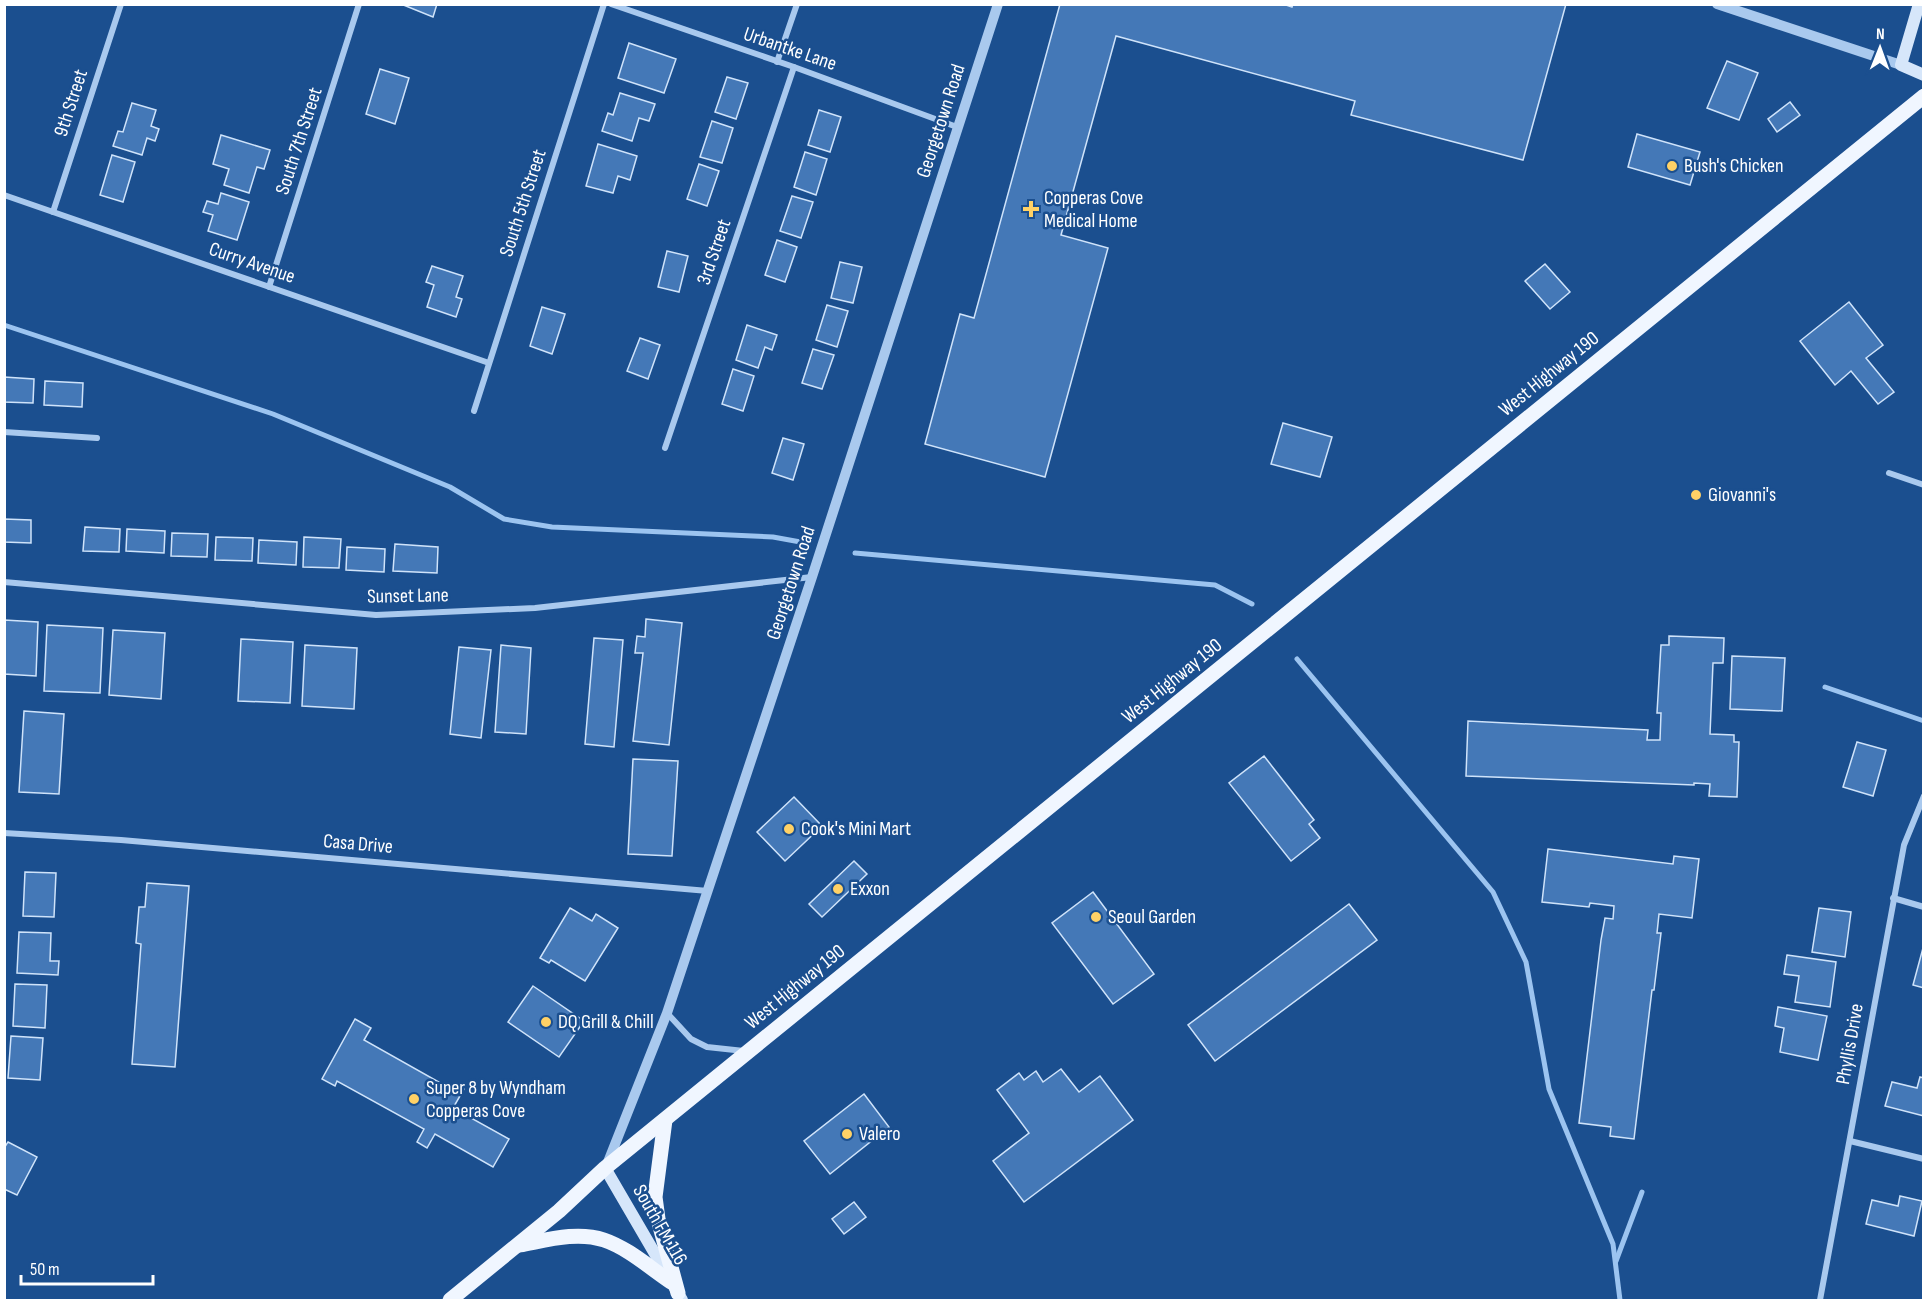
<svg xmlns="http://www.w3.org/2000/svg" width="1928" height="1305" font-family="'Sofia Sans Condensed',sans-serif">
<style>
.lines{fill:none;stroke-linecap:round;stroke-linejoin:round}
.stream{stroke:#9cc4f0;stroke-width:5}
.building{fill:#4478b7;stroke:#cfe3fa;stroke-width:1.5}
.minor{stroke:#a9c9ee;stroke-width:6}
.tertiary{stroke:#a9c9ee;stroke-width:10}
.secondary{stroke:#d6e6fa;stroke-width:12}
.primary{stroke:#f0f6ff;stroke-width:15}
.poi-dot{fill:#ffd166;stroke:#1b4f8f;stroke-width:2}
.labels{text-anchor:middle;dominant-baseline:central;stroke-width:5;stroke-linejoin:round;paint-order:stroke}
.street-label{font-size:20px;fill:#fff;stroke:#1b4f8f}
.poi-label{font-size:20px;fill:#fff;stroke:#1b4f8f;text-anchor:start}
</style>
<rect width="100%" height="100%" fill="#1b4f8f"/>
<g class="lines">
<g class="stream">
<path d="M4,325L273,414L450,487L504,519L552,527L773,537L806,543"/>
<path d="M855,553L1215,585L1252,604"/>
<path d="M1297,659L1493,892L1526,962L1549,1089L1613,1244L1620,1300"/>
<path d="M1825,687L1924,721"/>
<path d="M1616,1261L1642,1192"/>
</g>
</g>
<g class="building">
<path d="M401,4H437L433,17Z"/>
<path d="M1060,4H1283L1292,7L1293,4H1566L1523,160L1351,115L1355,101L1116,36L1061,235L1108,248L1045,477L925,444L960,314L974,318Z"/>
<path d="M629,43L676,59L664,93L618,78Z"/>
<path d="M1727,61L1758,73L1739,120L1707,108Z"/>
<path d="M380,69L409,78L395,124L366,114Z"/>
<path d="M727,77L748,83L736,119L715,112Z"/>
<path d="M620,93L655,104L649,121L639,118L632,141L602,131L608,113L613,115Z"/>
<path d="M1790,102L1800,115L1777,132L1768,119Z"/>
<path d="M132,103L156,110L151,126L159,129L155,141L147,138L142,155L113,146L118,131L123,132Z"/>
<path d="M819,110L841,117L830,152L808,145Z"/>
<path d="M712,121L733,128L722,163L700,157Z"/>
<path d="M1637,134L1700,152L1690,185L1628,167Z"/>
<path d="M221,135L270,150L264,169L257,167L249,193L224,185L229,169L213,164Z"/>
<path d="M598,144L637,156L630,180L618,176L613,193L586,186Z"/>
<path d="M805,152L827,159L816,195L794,187Z"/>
<path d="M112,155L135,162L123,202L100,195Z"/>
<path d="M699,164L719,171L707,206L687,199Z"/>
<path d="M221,193L249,202L237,240L208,231L213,215L203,212L207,201L218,204Z"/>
<path d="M792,196L813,202L801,238L780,231Z"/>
<path d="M777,240L797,247L785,282L765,275Z"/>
<path d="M667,251L688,256L679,292L658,287Z"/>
<path d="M840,262L862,267L853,303L831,298Z"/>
<path d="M1545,264L1570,292L1550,309L1525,281Z"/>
<path d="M432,266L463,276L456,297L462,299L456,317L427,307L434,285L426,282Z"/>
<path d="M1849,302L1883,345L1866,358L1894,392L1878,404L1851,371L1835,385L1800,341Z"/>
<path d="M827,305L848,311L837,347L816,340Z"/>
<path d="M542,307L565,314L552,354L530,346Z"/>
<path d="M747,325L777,335L772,350L765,347L758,368L736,360Z"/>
<path d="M640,338L660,345L648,379L627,371Z"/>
<path d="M813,349L834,355L822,389L802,383Z"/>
<path d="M733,369L754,376L743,411L722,404Z"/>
<path d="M4,377L34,379L33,403L4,402Z"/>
<path d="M45,381L83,383L82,407L44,405Z"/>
<path d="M1283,423L1332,437L1320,477L1271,464Z"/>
<path d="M783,438L804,444L793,480L772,473Z"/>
<path d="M4,519L31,520V543L4,542Z"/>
<path d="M85,527L120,529L119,552L83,551Z"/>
<path d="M127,529L165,531L164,553L126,551Z"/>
<path d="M172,533L208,534L207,557L171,556Z"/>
<path d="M216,537L253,538L252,561L215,560Z"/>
<path d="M304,537L341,539L339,568L303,567Z"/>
<path d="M259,540L297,542L296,565L258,563Z"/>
<path d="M395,544L438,547L437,573L393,571Z"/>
<path d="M347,547L385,549L384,572L346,570Z"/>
<path d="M646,619L682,623L669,745L633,741L643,653H635L637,636L645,637Z"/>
<path d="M4,620L38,622L36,676L4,674Z"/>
<path d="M47,625L103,628L100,693L44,691Z"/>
<path d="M113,630L165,633L161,699L109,695Z"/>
<path d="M1669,636L1724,638L1723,663H1713L1710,734L1734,735V742H1739L1737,797L1709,796L1710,784L1694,783V785L1466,776L1468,721L1648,730L1647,740H1660L1661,713H1657L1661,645H1669Z"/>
<path d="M594,638L623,640L614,747L585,744Z"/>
<path d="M241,639L293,642L290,703L238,701Z"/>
<path d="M305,645L357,648L354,709L302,706Z"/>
<path d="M501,645L531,648L526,734L495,732Z"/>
<path d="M459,647L491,650L481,738L450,734Z"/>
<path d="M1732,656L1785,658L1782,711L1730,709Z"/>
<path d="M24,711L64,714L59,794L19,792Z"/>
<path d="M1857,742L1886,750L1873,796L1843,787Z"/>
<path d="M1264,756L1314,820L1309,824L1320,838L1291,861L1229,783Z"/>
<path d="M633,759L678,761L672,856L628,854Z"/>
<path d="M794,797L822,826L785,861L757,832Z"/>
<path d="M1548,849L1673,864L1674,856L1699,859L1692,918L1659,914L1657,933H1661L1654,990H1652L1634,1139L1610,1136L1611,1127L1579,1123L1601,940L1605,918L1613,919L1614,906L1590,903L1589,907L1542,902Z"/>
<path d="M854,861L867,874L822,917L809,904Z"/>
<path d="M25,872L56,873L54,917L23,916Z"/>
<path d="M147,883L189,886L175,1067L132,1064L141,944L136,943L139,907H145Z"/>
<path d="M1093,892L1154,974L1113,1004L1052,923Z"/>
<path d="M1349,904L1377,940L1215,1061L1188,1025Z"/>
<path d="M570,908L592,921L596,914L618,928L585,981L551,960L549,963L540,958Z"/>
<path d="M1819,908L1851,912L1845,957L1812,952Z"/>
<path d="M19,932L51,933L50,961H59L58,975L17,973Z"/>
<path d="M1923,948L1924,949V988L1913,985Z"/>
<path d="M1787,955L1836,962L1830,1007L1795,1002L1799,976L1784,974Z"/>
<path d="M15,984L47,985L45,1028L13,1026Z"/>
<path d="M533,986L584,1021L559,1057L508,1022Z"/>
<path d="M1778,1007L1827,1016L1818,1060L1780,1052L1784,1028L1775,1026Z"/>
<path d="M355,1019L371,1028L364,1040L451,1089L454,1084L464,1089L453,1108L509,1139L493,1167L435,1134L427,1148L417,1142L424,1129L337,1081L335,1086L322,1079Z"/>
<path d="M11,1036L43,1038L40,1080L8,1078Z"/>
<path d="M1061,1069L1079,1092L1100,1076L1133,1120L1024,1202L993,1161L1029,1133L997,1090L1019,1073L1024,1080L1036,1071L1043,1082Z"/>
<path d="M1920,1077L1924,1078V1116L1885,1106L1892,1082L1917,1088Z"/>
<path d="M864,1094L889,1127L830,1174L804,1141Z"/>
<path d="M8,1142L37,1157L17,1195L4,1189V1148Z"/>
<path d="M1900,1196L1922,1201L1914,1236L1866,1224L1872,1200L1898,1206Z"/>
<path d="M854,1202L866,1217L844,1234L832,1219Z"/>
</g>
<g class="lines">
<g class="minor">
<path d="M611,4L794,67L957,127"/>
<path d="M777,62L797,4"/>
<path d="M4,195L489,363"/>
<path d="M53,212L121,4"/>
<path d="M269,287L359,4"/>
<path d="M474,411L604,4"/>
<path d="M4,432L97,438"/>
<path d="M665,448L794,67"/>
<path d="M1889,473L1924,485"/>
<path d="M4,582L376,615L535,608L812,577"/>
<path d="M4,833L121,840L708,891"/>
<path d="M1893,898L1924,907"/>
<path d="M667,1013L691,1039L707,1047L744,1051"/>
<path d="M1850,1141L1924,1159"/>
<path d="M1820,1300L1904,845L1924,796"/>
</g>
<g class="tertiary">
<path d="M1717,4L1901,65"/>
<path d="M606,1167L667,1013L812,577L998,4"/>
</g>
<g class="secondary">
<path d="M1919,4L1901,65L1924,75"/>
<path d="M605,1168L682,1300"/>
</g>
<g class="primary">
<path d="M665,1120L655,1197L658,1219L678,1293"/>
<path d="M520,1245C547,1240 577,1231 604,1240C628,1248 650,1268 671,1282"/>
<path d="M450,1300L559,1211L605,1168L1924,96"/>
</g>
</g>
<g class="poi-dot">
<circle cx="1672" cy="166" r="6"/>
<path d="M1028 200h6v6h6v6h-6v6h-6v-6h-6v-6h6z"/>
<circle cx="1696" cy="495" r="6"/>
<circle cx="789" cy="829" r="6"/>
<circle cx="838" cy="889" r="6"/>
<circle cx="1096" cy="917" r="6"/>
<circle cx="546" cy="1022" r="6"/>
<circle cx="414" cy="1099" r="6"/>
<circle cx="847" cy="1134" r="6"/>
</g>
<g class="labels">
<g class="street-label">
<text transform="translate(790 49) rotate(19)">Urbantke Lane</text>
<text transform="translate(71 103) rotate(-72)">9th Street</text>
<text transform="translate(941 121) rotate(-72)">Georgetown Road</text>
<text transform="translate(299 141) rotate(-72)">South 7th Street</text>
<text transform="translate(523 203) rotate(-72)">South 5th Street</text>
<text transform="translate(714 252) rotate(-71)">3rd Street</text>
<text transform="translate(252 263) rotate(19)">Curry Avenue</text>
<text transform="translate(1549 374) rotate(-39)">West Highway 190</text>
<text transform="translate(791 583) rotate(-72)">Georgetown Road</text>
<text transform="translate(408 596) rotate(-1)">Sunset Lane</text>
<text transform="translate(1172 681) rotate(-39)">West Highway 190</text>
<text transform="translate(358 844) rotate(5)">Casa Drive</text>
<text transform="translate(795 987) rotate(-39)">West Highway 190</text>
<text transform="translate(1850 1044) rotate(-80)">Phyllis Drive</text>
<text transform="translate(660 1225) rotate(60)">South FM 116</text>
</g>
<g class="poi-label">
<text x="1684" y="166">Bush's Chicken</text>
<text x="1044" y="198">Copperas Cove<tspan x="1044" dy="23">Medical Home</tspan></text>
<text x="1708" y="495">Giovanni's</text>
<text x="801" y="829">Cook's Mini Mart</text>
<text x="850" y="889">Exxon</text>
<text x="1108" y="917">Seoul Garden</text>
<text x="558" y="1022">DQ Grill &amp; Chill</text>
<text x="426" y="1088">Super 8 by Wyndham<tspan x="426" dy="23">Copperas Cove</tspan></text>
<text x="859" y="1134">Valero</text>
</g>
</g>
<rect width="1928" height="1305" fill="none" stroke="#ffffff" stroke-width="12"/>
<g transform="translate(1880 48) rotate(1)" stroke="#1b4f8f" stroke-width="4.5" paint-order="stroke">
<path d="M0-4.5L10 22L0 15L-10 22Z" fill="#ffffff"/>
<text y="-9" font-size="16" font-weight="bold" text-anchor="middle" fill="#ffffff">N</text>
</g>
<path d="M21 1275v9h132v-9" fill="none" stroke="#ffffff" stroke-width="3"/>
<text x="30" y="1275" font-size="18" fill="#ffffff" stroke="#1b4f8f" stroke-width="4.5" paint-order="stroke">50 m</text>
</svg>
